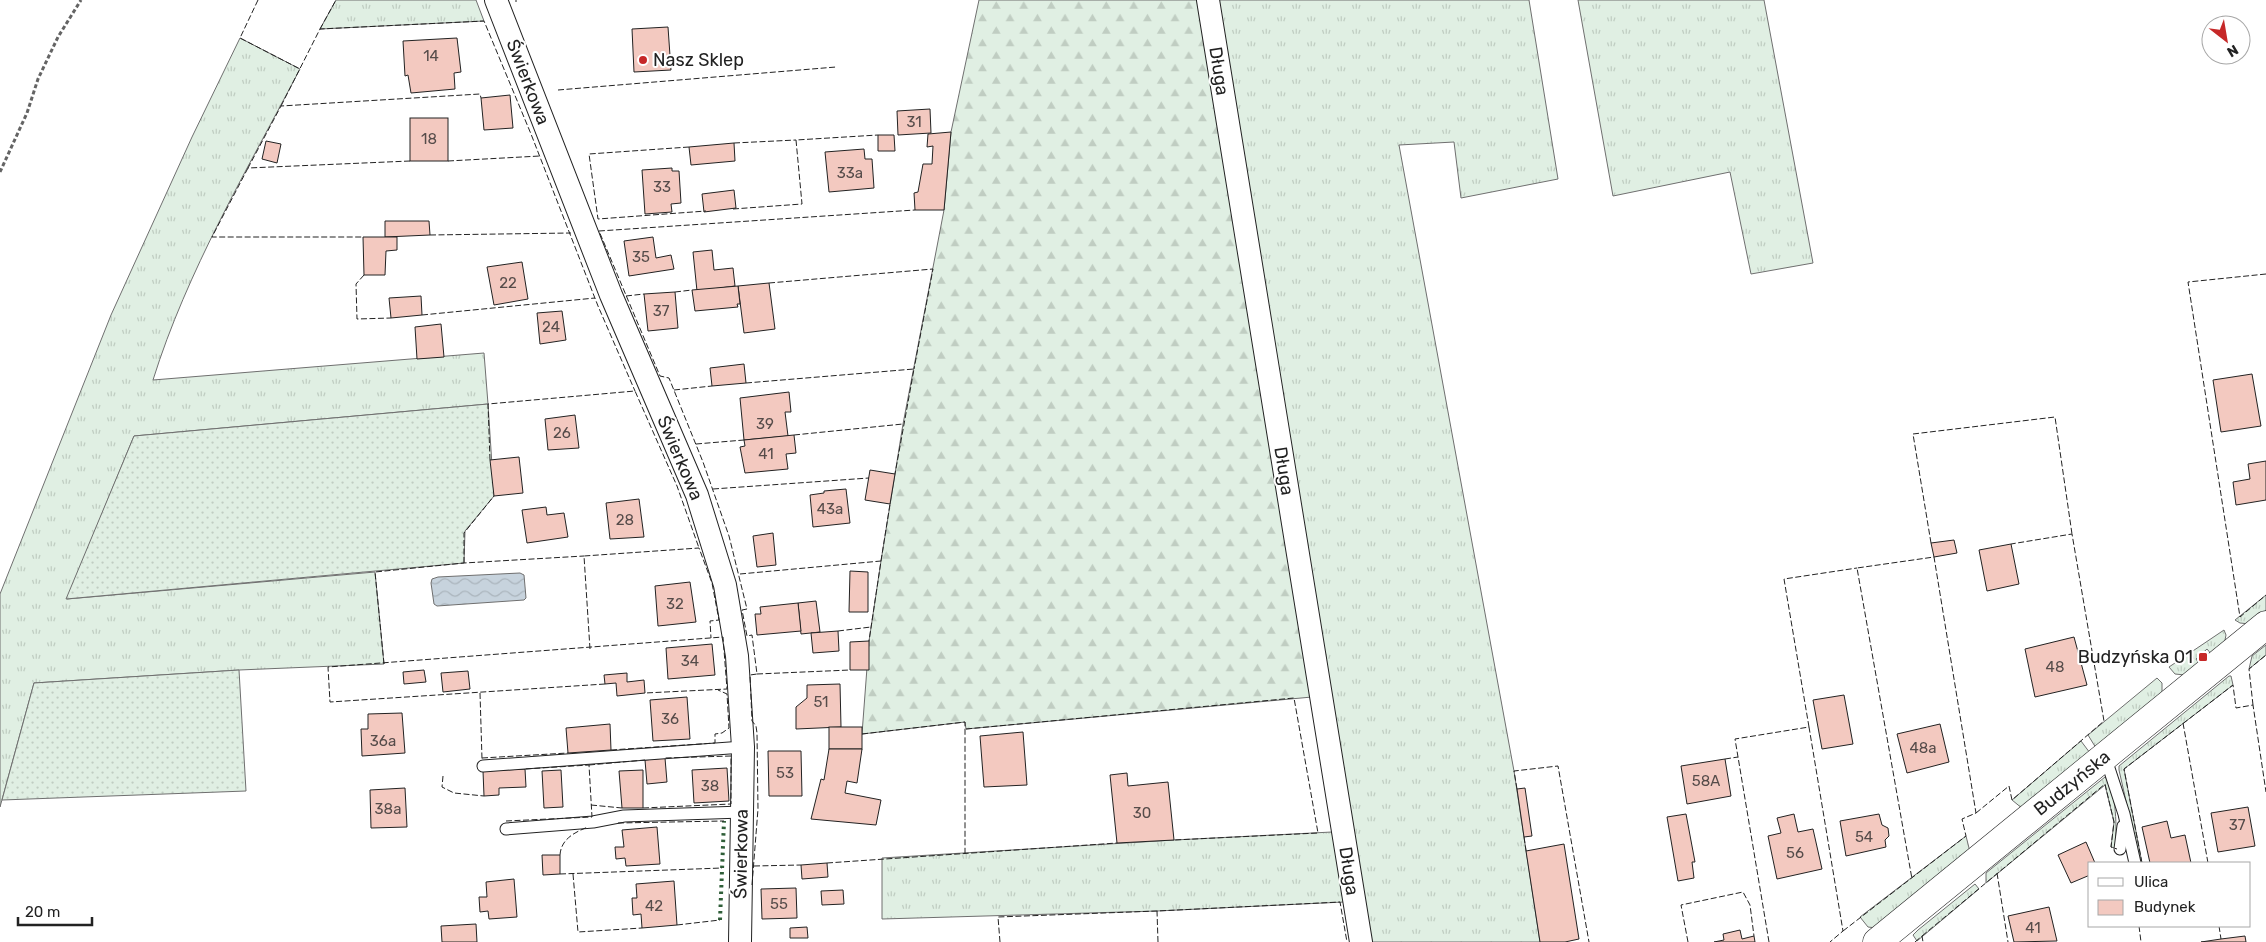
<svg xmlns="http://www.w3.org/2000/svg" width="2266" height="942" font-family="Rubik,sans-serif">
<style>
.grass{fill:url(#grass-tufts);stroke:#6f6f6f}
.forest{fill:url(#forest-firs);stroke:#6f6f6f}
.garden{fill:url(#garden-dots);stroke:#6f6f6f}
.water{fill:url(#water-waves);stroke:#6f6f6f}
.building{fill:#f3c9c0;stroke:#222}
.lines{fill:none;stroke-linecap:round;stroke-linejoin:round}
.lane-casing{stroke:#222;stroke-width:13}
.street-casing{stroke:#222;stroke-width:24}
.secondary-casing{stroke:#222;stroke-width:29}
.path{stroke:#646464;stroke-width:3;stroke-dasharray:4 2.5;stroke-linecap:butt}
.lane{stroke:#fff;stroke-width:11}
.street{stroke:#fff;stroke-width:22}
.secondary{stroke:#fff;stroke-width:28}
.hedge{stroke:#2f5e38;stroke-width:4;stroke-dasharray:2.5 4;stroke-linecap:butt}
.fence{stroke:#222;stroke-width:1;stroke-dasharray:6 2.5;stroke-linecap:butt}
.poi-dot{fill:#c62828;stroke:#fff;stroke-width:2}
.labels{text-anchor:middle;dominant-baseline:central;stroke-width:4;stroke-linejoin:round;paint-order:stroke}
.number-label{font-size:15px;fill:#564c4a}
.poi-label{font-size:18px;fill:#222;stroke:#fff;text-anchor:start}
.street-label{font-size:18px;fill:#222;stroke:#fff}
</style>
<defs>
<pattern id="grass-tufts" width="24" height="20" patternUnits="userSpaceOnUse" patternTransform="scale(1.25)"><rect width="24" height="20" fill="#e0efe3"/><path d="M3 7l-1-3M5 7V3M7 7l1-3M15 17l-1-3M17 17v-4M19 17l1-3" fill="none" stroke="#c0cdc2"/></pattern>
<pattern id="forest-firs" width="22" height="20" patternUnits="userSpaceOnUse" patternTransform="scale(1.25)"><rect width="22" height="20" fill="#e0efe3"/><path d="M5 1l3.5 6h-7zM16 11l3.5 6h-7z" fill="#c0cdc2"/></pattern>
<pattern id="garden-dots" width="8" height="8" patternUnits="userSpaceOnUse" patternTransform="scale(1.25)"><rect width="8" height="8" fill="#e0efe3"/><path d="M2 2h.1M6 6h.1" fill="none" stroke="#c0cdc2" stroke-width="1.8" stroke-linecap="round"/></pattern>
<pattern id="water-waves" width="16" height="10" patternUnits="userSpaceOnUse" patternTransform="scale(1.25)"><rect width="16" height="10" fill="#c7d3dd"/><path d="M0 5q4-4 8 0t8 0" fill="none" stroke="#abb5bd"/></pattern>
</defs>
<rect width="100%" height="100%" fill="#fff"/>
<g class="grass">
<path d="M336,0H476L484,21L320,29Z"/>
<path d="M1219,0H1529L1558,179L1461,198L1454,142L1399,145L1514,771L1540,942H1368Z"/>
<path d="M1578,0H1764L1813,263L1751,274L1730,172L1613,196Z"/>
<path d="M240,38L300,69C247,170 187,271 153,380L484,353L488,404L134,436L67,599L375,572L384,664L239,670L34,683L0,807V594L111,315L192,137Z"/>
<path d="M2266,595V610L2250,624L2240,623L2235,620Z"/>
<path d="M2224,630L2226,635L2224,645L2212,655L2207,649L2196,659L2200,665L2185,675L2175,674L2169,667Z"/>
<path d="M2266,645V655L2249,669L2252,656Z"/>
<path d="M2229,676H2231L2233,685L2124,769L2142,863H2140L2119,770V766Z"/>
<path d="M2157,678L2162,683V695L2096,748L2088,735Z"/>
<path d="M2081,741L2090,753L2023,809L2012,800Z"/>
<path d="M2105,777C2117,791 2117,831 2115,848L2111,847L2114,822L2105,785L1986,883V873Z"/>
<path d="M1332,832L1344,902L1157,911L882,919V858L1174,840Z"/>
<path d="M1966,836L1970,852L1876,928L1868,927L1860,917Z"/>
<path d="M1975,884L1979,889L1917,941L1913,935L1918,930Z"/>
</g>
<path class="forest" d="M979,0H1199L1312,697L966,729L965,722L862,734L869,641L881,561L903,424L944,210L951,132Z"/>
<g class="garden">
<path d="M488,404L494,496L465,531L464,563L66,599L134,436Z"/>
<path d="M239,670L246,791L2,800L34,683Z"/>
</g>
<path class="water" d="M520,573L524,575L526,598L524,600L437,606L434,604L431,583L432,579L438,577Z"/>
<g class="building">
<path d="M668,27L671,70L634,72L632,29Z"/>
<path d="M457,38L461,72L454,73L455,89L411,93L408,75L405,76L403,41Z"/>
<path d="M510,95L513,128L484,130L481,98Z"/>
<path d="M930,109L931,133L898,135L897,111Z"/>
<rect x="410" y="118" width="38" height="43"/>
<path d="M951,132L944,210H915L914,193L918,192L923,164H932L933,146L927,147L928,134Z"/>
<path d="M878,135H894L895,151H878Z"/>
<path d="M266,141L281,144L277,163L262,159Z"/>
<path d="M734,143L735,161L691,165L689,147Z"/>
<path d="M864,149L865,159H872L874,188L829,192L825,152Z"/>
<path d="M672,168V171H679L681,203L671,204L672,212L645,214L642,170Z"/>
<path d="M734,190L736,208L704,212L702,194Z"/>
<path d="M385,221H429L430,235L385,237Z"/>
<path d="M363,237H397V250L386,251L385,275H364Z"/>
<path d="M653,237L656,258L671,255L674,269L629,276L624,241Z"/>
<path d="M712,250L714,270L733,268L735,286L697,291L693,252Z"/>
<path d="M522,262L528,299L494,305L487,267Z"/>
<path d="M769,283L775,329L744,333L738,286Z"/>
<path d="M738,286L740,304H737L738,307L695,311L692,290Z"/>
<path d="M675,292L678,328L648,331L644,294Z"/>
<path d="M421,296L422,315L391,318L389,298Z"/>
<path d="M562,311L566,340L540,344L537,313Z"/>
<path d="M441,324L444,357L417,359L415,327Z"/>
<path d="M744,364L746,383L712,386L710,368Z"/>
<path d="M2252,374L2261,426L2221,432L2213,380Z"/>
<path d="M789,392L791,412H785L788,436L744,440L740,398Z"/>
<path d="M575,415L579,448L548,450L545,419Z"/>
<path d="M794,435L796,453L786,454L788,469L745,473L740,447L745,446L744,440Z"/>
<path d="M519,457L523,493L494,496L490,460Z"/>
<path d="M2266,461V500L2236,505L2233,482L2250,479L2248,464Z"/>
<path d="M870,470L895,474L890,504L865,500Z"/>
<path d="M846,489L850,523L813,527L810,495L824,493V491Z"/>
<path d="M639,499L644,537L610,539L606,503Z"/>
<path d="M546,507L547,515L564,513L568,537L527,543L522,510Z"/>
<path d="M773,533L776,565L757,567L753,536Z"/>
<path d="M1954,540L1957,553L1934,557L1931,543Z"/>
<path d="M2011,544L2019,584L1987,591L1979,550Z"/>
<path d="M850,571L868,572V612H849Z"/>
<path d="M690,582L696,622L658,626L655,586Z"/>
<path d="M816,601L820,632L801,634L798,603Z"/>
<path d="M798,603L801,631L757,635L755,614H761L760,607Z"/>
<path d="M838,631L839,651L813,653L811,633Z"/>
<path d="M2074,637L2087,685L2035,697L2025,649Z"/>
<path d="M869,641V670H850V642Z"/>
<path d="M712,644L715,675L668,679L666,648Z"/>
<path d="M424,670L426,682L404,684L403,672Z"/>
<path d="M468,671L470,689L443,692L441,673Z"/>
<path d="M627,673V682L644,680L645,693L617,696L616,683L605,684L604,675Z"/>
<path d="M840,684L841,727L796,729V707L807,698V685Z"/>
<path d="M1844,695L1853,744L1822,749L1813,700Z"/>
<path d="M687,697L690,739L653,741L650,700Z"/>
<path d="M402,713L405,753L362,756L361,729H368V714Z"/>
<path d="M610,724L611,750L568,753L566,728Z"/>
<path d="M1940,724L1949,762L1907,773L1897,734Z"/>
<rect x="829" y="727" width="33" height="22"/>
<path d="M1023,732L1027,785L984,787L980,736Z"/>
<path d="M829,749H862L857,783L847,781L845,793L881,800L876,825L811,819L821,779L824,780Z"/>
<path d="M768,751H801L802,796H769Z"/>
<path d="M665,758L667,782L647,784L645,760Z"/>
<path d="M1725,759L1731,796L1687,804L1681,766Z"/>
<path d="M727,768L729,801L694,803L692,770Z"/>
<path d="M525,769L526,787L499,788V795L484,796L483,771Z"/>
<path d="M561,770L563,807L544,808L542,771Z"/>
<path d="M643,770V808H622L619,771Z"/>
<path d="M1127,773L1128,786L1168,782L1174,840L1117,843L1110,775Z"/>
<path d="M405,788L407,827L371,828L370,790Z"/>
<path d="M1525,788L1532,836L1524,837L1517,789Z"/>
<path d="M2248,807L2255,846L2218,852L2211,813Z"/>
<path d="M1686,814L1695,862H1692L1694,878L1678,881L1667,817Z"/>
<path d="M1794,814L1798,832L1813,829L1822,869L1777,879L1768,836L1781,833L1777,818Z"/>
<path d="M1879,814L1882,825L1888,828L1889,836L1885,840L1886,847L1846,856L1840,821Z"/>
<path d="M2167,821L2171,838L2185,835L2191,863H2150L2142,827Z"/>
<path d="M657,827L660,864L626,866L625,858L616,859L615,847H624L622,830Z"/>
<path d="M2086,842L2095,863H2090V875L2071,883L2058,855Z"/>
<path d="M1564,844L1579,939L1565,942H1540L1526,851Z"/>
<path d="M542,855H560V874L543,875Z"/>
<path d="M827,863L828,877L802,879L801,865Z"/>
<path d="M514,879L517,917L489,919L488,911L480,912L479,897H487L486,882Z"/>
<path d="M674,881L677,925L642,928L641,914L633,915L632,898H637L636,884Z"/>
<path d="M796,888L797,918L762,919L761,889Z"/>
<path d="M843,890L844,904L822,905L821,891Z"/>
<path d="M2049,907L2057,941L2014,942L2008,916Z"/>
<path d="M476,924L477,942H442L441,926Z"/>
<path d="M807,927L808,938H790V928Z"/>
<path d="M1740,930L1742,939L1754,936L1755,942H1714L1724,940L1723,934Z"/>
<path d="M2245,936L2246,942H2201L2221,939Z"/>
</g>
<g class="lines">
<defs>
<g id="lane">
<path d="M2105,756L2124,814L2135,863"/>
<path d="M483,766L743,747"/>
<path d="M506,829L593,822L624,816L742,812"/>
<path d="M2120,849L2123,826"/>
</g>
<g id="street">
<path d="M496,0L611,295L697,495L725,585L737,656L743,747L740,942"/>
<path d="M1208,0L1361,942"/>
</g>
<path id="secondary" d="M1877,942L2266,625"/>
</defs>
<use href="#lane" class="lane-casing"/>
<use href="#street" class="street-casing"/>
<use href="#secondary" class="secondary-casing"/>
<path class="path" d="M0,172L27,113L38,79L58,37L81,0"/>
<use href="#lane" class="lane"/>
<use href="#street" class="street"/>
<use href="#secondary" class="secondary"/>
<path class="hedge" d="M720,920L724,821"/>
<g class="fence">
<path d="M258,0L240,38L300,69"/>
<path d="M516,0V2"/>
<path d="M320,29L336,0"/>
<path d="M558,90L836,67"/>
<path d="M281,106L320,29L484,21L531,134L598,306L635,391"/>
<path d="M734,143L796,140"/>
<path d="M689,147L589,154L598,219L706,211"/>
<path d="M410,161L248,168L281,106L480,94L481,98"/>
<path d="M448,161L540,156"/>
<path d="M248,168L212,237H363"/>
<path d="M733,209L802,204L796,140L878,135"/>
<path d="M430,235L571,233"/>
<path d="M2266,274L2188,282L2240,617L2266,595"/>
<path d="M364,275L356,284L357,319L391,318"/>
<path d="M769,283L933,269L914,369"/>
<path d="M675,292L692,290"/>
<path d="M626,296L644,294"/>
<path d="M422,315L595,298"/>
<path d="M746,383L914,369L895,474"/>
<path d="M674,390L712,386"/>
<path d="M794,435L903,424"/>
<path d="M696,444L744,440"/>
<path d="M490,460L488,404L635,391L677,486L699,548"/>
<path d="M713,489L869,478"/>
<path d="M1931,543L1913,434L2055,417L2072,534"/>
<path d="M881,561L890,504"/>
<path d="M464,563V533L494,496"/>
<path d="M740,574L881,561L869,641"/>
<path d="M838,631L871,627"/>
<path d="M590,649L584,556L699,548L712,583L719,620L710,621L711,638"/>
<path d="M384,664L375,572L464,563L584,556"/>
<path d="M757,674L850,670"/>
<path d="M605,684L330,702L328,667L723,637L727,689L645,693"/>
<path d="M480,693L482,759"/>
<path d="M2253,705L2249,669L2266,655"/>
<path d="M2183,723L2208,863"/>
<path d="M1809,727L1784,579L1857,568"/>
<path d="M966,729L1294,698L1318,833L1174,840"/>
<path d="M862,734L965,722V853"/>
<path d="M611,750L715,743V734L722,733L729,728L727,694L718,690"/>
<path d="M482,758L568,753"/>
<path d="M1725,759L1738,757"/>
<path d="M589,765L645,760"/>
<path d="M443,776L442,787L454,793L484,796"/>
<path d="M1517,789L1514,771L1558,766L1589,942"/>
<path d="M591,805L622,808"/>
<path d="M643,808L731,804V756L665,758"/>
<path d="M1976,813L2009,786L2012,800L2104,721L2072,534L2011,544"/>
<path d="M506,821L592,817L589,765L525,769"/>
<path d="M618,823L724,821"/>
<path d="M1524,837L1526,851"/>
<path d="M560,855C561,839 575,832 588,827"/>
<path d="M827,863L1117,843"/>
<path d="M2142,863L2124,769L2233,685L2236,708L2253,705L2266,792"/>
<path d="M754,866L801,865"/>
<path d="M1997,873L2008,942"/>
<path d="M560,874L722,868"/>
<path d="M573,874L578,932L642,928"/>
<path d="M752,885L758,809L757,733L756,726L752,721L750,675L757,674L752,635L747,636L742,610L747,609L729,536L703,462L669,378L660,376L599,231L915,210"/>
<path d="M677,925L720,920"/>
<path d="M2139,926L2141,942"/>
<path d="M2219,926L2221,939"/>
<path d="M1843,931L1966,836L1962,819L1976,813L1934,557L1857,568L1912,879"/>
<path d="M1922,936L2105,784L2114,822L2111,847L2117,849"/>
<path d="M1000,942L998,917L1157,911"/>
<path d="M1158,942L1157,911L1340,902L1347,942"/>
<path d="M1688,942L1681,905L1743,892L1750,905L1754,936"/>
<path d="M1769,942L1735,739L1809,727L1843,931L1830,942"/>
<path d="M1915,942L1922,936L1923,942"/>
</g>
</g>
<g class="poi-dot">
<circle cx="643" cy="60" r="5"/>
<rect x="2198" y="652" width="10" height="10" rx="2.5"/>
</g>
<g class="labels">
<g class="number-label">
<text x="431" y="56">14</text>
<text x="914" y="122">31</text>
<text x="429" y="139">18</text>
<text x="850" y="173">33a</text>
<text x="662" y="187">33</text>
<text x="641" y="257">35</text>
<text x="508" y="283">22</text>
<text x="661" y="311">37</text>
<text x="551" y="327">24</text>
<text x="765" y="424">39</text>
<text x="562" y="433">26</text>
<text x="766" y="454">41</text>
<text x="830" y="509">43a</text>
<text x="625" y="520">28</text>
<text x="675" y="604">32</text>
<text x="690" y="661">34</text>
<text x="2055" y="667">48</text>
<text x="821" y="702">51</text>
<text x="670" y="719">36</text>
<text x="383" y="741">36a</text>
<text x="1923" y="748">48a</text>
<text x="785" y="773">53</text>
<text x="1706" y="781">58A</text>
<text x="710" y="786">38</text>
<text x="388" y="809">38a</text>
<text x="1142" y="813">30</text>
<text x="2237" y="825">37</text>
<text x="1864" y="837">54</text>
<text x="1795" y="853">56</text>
<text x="779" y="904">55</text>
<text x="654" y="906">42</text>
<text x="2033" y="928">41</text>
</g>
<g class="poi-label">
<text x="653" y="60">Nasz Sklep</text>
<text x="2193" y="657" text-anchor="end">Budzyńska 01</text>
</g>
<g class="street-label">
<text transform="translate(1219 71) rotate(81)">Długa</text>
<text transform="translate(528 82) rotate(69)">Świerkowa</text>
<text transform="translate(680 458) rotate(67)">Świerkowa</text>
<text transform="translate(1284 471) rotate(81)">Długa</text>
<text transform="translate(2072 783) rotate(-39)">Budzyńska</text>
<text transform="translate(741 854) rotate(-89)">Świerkowa</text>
<text transform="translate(1349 871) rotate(81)">Długa</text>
</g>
</g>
<rect x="2088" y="862" width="162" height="65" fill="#ffffff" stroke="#a7a7a7"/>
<rect x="2098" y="878" width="25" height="8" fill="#ffffff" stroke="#a7a7a7"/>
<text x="2134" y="887" font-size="15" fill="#222222">Ulica</text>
<rect x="2098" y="900" width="25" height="15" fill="#f3c9c0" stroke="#a7a7a7"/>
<text x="2134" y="912" font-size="15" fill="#222222">Budynek</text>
<g transform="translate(2226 40) rotate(149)"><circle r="24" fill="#ffffff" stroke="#a7a7a7"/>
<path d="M0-4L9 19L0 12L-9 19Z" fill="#c62828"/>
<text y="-8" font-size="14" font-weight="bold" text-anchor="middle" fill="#222222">N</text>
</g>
<path d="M18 917v8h74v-8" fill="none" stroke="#222222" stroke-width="2.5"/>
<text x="25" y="917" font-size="15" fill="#222222" stroke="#ffffff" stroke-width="4" paint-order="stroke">20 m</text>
</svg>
